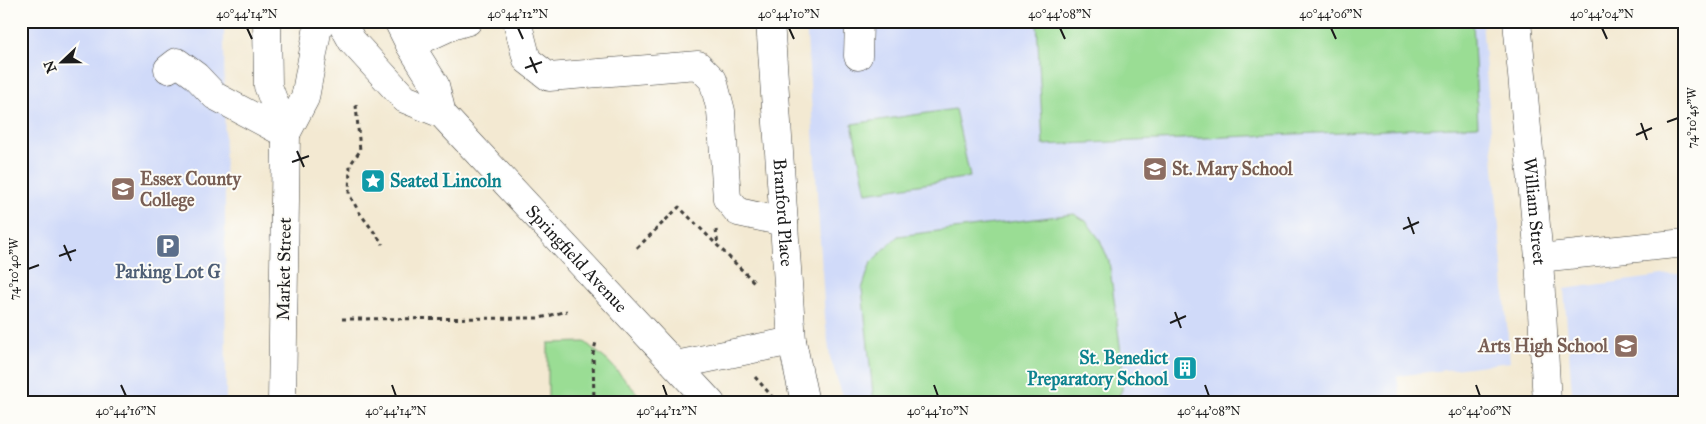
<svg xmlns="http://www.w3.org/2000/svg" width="1706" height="424" font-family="'IM FELL Great Primer',serif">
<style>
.built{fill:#d0daf9}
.green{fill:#9add94;stroke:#5b7c58}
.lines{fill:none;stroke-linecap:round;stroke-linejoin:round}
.minor-casing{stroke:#3c3b37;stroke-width:29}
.major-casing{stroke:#3c3b37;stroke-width:29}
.path{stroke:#3c3b37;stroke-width:3;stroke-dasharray:4 4;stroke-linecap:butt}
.minor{stroke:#fff;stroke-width:28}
.major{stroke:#fff;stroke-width:28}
.ticks{fill:none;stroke:#1c1c1c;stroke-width:2}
.labels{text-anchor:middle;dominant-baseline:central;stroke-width:4;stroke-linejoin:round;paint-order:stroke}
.education-label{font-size:18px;font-weight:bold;fill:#785e54;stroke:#fdfcf7;text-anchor:start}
.culture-label{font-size:18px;font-weight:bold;fill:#0d838f;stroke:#fdfcf7;text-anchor:start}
.street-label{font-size:18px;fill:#1c1c1c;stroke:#fdfcf7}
.service-label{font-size:18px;font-weight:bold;fill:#4e5e75;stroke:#fdfcf7}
.neatline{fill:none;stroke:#1c1c1c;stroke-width:2}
.ticks-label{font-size:12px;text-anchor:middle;fill:#1c1c1c}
</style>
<rect width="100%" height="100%" fill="#fdfcf7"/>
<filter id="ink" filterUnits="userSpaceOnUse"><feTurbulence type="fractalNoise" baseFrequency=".02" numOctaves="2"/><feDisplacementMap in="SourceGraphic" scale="10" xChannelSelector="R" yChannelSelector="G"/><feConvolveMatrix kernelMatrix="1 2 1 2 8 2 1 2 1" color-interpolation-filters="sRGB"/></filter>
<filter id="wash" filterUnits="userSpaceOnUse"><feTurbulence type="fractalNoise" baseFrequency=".0096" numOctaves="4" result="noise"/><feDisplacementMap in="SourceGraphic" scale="20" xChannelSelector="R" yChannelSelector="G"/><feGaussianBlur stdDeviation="1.12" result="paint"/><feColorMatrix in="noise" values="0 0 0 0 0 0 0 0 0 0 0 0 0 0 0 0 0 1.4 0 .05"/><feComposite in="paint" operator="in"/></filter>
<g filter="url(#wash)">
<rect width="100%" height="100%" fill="#f3e9d2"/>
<g class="built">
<path d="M21,21H224L226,403H21Z"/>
<path d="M806,21H1482L1510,362L1397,376L1401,403H845L830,357L825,318Z"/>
<path d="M1685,273V403H1573L1564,289Z"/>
</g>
<g class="green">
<path d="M1037,21H1473L1478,126L1043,145Z"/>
<path d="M955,109L970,177L866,193L852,124Z"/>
<path d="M1074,214L1086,221L1100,240L1109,261L1122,361V390L1115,403H874L862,289L871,262L898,236Z"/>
<path d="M585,342L609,362L646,403H548V343Z"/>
</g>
</g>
<g filter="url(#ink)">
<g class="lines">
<defs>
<g id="minor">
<path d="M517,21L527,60L549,77L698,65L713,80L721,111L727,199L738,212L784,222"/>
<path id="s1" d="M770,21L792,341L805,403"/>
<path id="s2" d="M1517,21L1539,258L1547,403"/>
<path d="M410,45L451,26L468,21"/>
<path d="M858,56L859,21"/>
<path d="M168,69L177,62L196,76L215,96L286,134"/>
<path d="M1539,258L1685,243"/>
<path d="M676,365L792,341"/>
</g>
<g id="major">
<path d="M267,21L268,86L286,134L282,403"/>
<path id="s3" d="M341,21L352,41L405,99L442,114L711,403"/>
<path d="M398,21L410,45L435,85L442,114"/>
<path d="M286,134L305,98L319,21"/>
</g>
</defs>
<use href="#minor" class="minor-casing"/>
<use href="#major" class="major-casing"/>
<g class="path">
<path d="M356,105L360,151L350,165L349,194L359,212L383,244"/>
<path d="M716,230L718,246"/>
<path d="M637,248L679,207L754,282"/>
<path d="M342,319L540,318L567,311"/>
<path d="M755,377L775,400"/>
<path d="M594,403L593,354L596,342"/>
</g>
<use href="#minor" class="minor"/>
<use href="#major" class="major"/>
</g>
</g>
<path class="ticks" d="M247,28L252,39M518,28L523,39M789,28L794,39M1060,28L1065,39M1331,28L1336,39M1602,28L1607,39M530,57L537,73M525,68L542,62M1667,122L1678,118M1641,123L1647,140M1636,135L1652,128M297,151L304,167M292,162L309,156M1408,217L1414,234M1403,229L1419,222M64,245L71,261M59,256L76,250M28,269L39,265M1175,312L1181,328M1170,323L1186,316M121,385L126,396M392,385L396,396M663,385L667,396M934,385L938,396M1205,385L1209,396M1476,385L1480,396"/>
<defs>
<symbol id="school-square" viewBox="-11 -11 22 22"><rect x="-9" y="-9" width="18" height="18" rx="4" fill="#8d6e63" stroke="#fdfcf7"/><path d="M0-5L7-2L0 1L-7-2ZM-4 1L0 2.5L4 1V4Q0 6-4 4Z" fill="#fff"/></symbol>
<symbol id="sight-square" viewBox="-11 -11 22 22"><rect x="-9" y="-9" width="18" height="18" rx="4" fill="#0f9aa8" stroke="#fdfcf7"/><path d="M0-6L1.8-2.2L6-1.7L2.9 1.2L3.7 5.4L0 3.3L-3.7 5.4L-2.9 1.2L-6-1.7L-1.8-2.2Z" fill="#fff"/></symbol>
<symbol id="university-square" viewBox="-11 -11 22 22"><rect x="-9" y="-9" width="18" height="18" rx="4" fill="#8d6e63" stroke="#fdfcf7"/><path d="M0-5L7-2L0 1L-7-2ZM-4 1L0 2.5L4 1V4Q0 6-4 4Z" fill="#fff"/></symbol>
<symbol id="parking-square" viewBox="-11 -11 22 22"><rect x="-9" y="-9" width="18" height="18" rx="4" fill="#5c6f8a" stroke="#fdfcf7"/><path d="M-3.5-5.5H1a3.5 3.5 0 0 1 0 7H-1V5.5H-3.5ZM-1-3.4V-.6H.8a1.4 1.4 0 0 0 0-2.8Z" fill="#fff"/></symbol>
<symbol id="building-square" viewBox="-11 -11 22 22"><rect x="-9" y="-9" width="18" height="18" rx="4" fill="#0f9aa8" stroke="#fdfcf7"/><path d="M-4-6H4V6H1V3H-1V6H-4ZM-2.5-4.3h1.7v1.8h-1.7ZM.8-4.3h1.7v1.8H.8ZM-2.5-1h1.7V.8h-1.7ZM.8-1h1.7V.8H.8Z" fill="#fff"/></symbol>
</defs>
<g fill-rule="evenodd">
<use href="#school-square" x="1141" y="155" width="28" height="28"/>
<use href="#sight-square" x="359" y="167" width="28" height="28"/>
<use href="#university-square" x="109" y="175" width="28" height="28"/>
<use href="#parking-square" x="154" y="232" width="28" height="28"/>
<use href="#school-square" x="1612" y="332" width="28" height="28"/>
<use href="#building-square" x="1171" y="354" width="28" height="28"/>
</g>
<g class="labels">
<g class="education-label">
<text x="1172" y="169">St. Mary School</text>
<text x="140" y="179">Essex County<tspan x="140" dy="21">College</tspan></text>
<text x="1608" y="346" text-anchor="end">Arts High School</text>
</g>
<g class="culture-label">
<text x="390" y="181">Seated Lincoln</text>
<text x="1168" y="358" text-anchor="end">St. Benedict<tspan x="1168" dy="21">Preparatory School</tspan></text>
</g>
<g class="street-label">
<text stroke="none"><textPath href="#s2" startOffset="191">William Street</textPath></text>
<text stroke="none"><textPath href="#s1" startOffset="192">Branford Place</textPath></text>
<text stroke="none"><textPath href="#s3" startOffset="339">Springfield Avenue</textPath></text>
<text transform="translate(284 269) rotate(-89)">Market Street</text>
</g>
<g class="service-label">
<text x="168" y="272">Parking Lot G</text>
</g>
</g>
<rect width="1706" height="424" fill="none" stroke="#fdfcf7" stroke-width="55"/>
<g transform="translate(62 62) rotate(248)" stroke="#fdfcf7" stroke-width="4" paint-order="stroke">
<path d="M0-4L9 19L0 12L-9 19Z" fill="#1c1c1c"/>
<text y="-8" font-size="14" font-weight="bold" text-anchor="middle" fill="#1c1c1c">N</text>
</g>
<rect x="28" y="28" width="1650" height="368" class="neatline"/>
<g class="ticks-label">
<text x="247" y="18">40°44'14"N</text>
<text x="518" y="18">40°44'12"N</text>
<text x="789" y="18">40°44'10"N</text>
<text x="1060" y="18">40°44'08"N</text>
<text x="1331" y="18">40°44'06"N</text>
<text x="1602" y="18">40°44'04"N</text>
<text transform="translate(1692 118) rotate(-90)" y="4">74°10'45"W</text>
<text transform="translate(14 269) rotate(-90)" y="4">74°10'40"W</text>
<text x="126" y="415">40°44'16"N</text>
<text x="396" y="415">40°44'14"N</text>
<text x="667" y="415">40°44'12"N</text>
<text x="938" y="415">40°44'10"N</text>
<text x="1209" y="415">40°44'08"N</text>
<text x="1480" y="415">40°44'06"N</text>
</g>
</svg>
